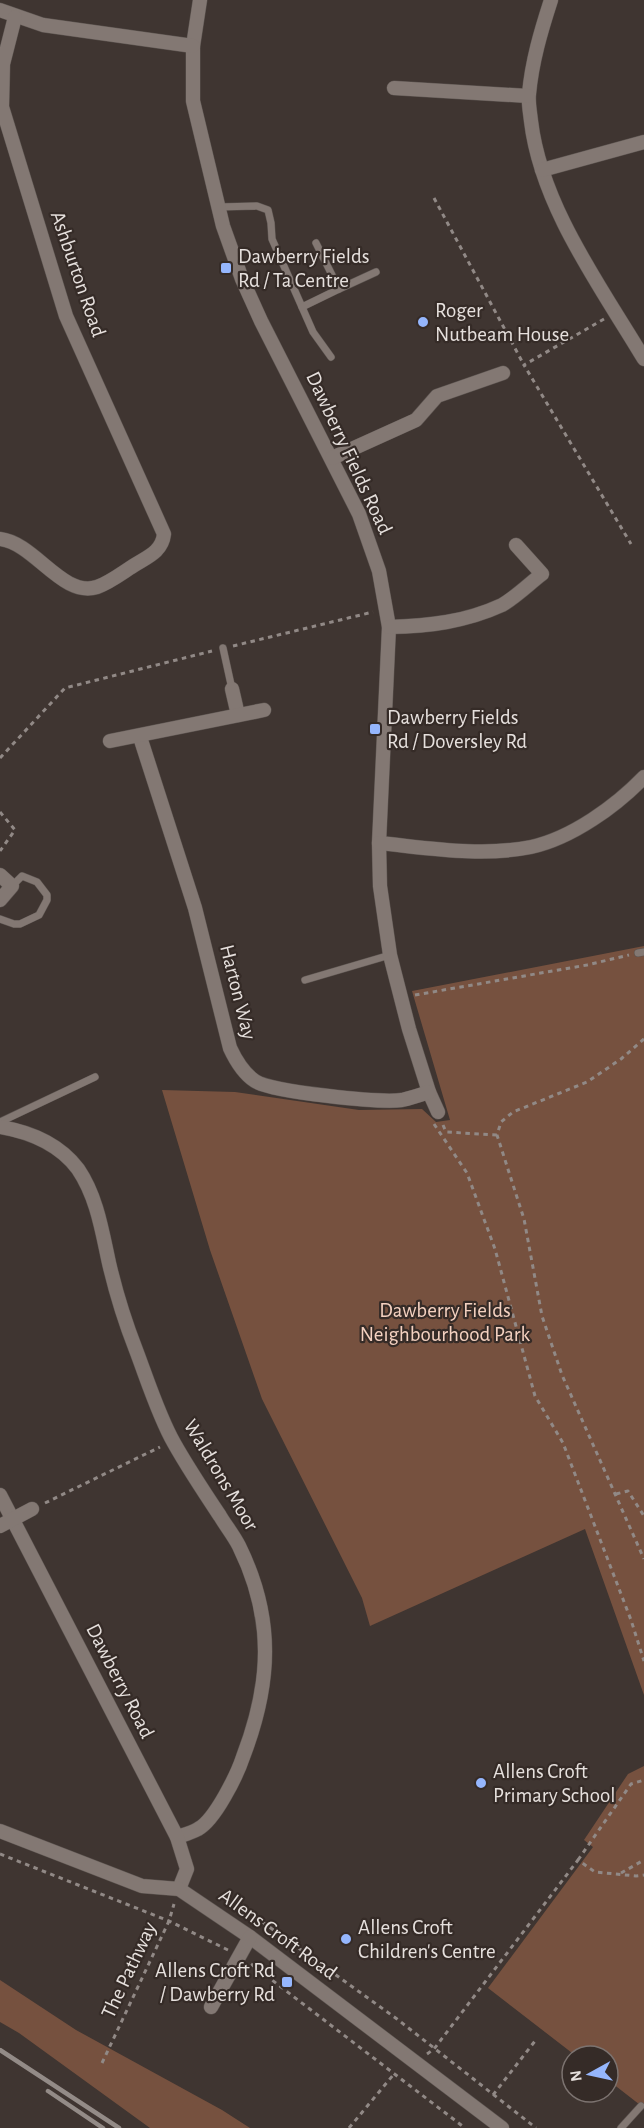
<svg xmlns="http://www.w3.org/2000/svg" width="644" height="2128" font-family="'Alegreya Sans',sans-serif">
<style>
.green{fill:#76513f}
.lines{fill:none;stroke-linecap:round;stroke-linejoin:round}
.service-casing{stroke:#5c5450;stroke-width:8}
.minor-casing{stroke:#5c5450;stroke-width:15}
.path{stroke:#918986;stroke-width:3;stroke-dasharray:4.5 4.5;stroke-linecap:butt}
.service{stroke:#837873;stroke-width:7}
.minor{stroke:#837873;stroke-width:14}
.rail{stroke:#938b87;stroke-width:4.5}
.poi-dot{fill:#95b6fd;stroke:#352b27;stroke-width:2}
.labels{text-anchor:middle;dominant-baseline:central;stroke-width:4.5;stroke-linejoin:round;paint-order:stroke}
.poi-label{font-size:21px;fill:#e6e0dd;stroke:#352b27;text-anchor:start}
.street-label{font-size:21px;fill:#e6e0dd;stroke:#352b27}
.park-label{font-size:21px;fill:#f4d1c0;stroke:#352b27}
</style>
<rect width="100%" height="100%" fill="#3f3531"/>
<g class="green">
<path d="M644,946V1695L585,1529L370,1626L362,1598L262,1399L210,1250L162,1090L235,1092L359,1110L422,1109L436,1122L450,1120L412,991Z"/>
<path d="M644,1766V2108L608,2080V2056H576L488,1988L593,1847L584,1840L628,1774Z"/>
<path d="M0,1980L76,2030L222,2110L250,2128H150L19,2033L0,2022Z"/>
</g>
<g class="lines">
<defs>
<g id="service">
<path d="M218,207L257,206L268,210L271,223L272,239L313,332L331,357"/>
<path d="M339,289L376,272"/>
<path d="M302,307L339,289L316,243"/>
<path d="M223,648L232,689"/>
<path d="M0,919L14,924H20L39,915L47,900V895L37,882L22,876L12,886"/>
<path d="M638,953L644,952"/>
<path d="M305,980L390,955"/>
<path d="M0,1122L95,1077"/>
<path d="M621,2128L641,2106"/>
</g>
<g id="minor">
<path d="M200,0L193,46V101L223,226L242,279L261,321L359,514L379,571L389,627L379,843L380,886L390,955L409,1029L429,1092L438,1112"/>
<path d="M551,0C541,31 532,61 529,94C528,102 530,112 531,121C541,206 601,287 644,359"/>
<path d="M0,10L43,25L193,46"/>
<path d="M394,88L528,96"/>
<path d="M542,170L644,142"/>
<path d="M332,458L416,420L437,396L503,373"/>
<path d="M0,539C35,543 62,598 97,587C109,583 122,573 133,566C147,557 162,552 164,534L66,316L2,107L3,64L15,17"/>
<path d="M389,627C429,626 465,622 502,605C516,597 530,583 542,574L516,545"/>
<path d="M232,689L238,715"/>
<path d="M140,737L195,908L230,1048C236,1061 243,1073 255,1081C272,1092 380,1103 402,1100C411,1098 420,1095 429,1092"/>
<path d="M110,741L264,710"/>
<path d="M379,843C429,848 482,857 531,847C572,838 616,806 644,777"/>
<path d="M0,875L12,886L0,900"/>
<path d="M0,1127C30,1132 59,1144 78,1169C97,1197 102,1231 109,1263C116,1293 125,1322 136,1350C147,1379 159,1417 174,1443C188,1468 204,1492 220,1516C226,1526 234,1536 239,1546C275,1619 271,1684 243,1757C237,1775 215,1820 198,1829C191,1833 183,1835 177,1837"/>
<path d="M0,1495L177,1837L187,1869L179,1889"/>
<path d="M0,1526L32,1509"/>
<path d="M0,1831L142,1886L179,1889L250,1937L502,2128"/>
<path d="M211,2007L250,1937"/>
</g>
</defs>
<use href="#service" class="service-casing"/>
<use href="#minor" class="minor-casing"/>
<g class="path">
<path d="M434,198L524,365"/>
<path d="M604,319L524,365L631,544"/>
<path d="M233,646L373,612"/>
<path d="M0,758L65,688L212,651"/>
<path d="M0,812L15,830L0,851"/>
<path d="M415,995L587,965L629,955"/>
<path d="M644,1039L621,1059L587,1082L513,1112L501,1122L497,1135L524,1219L542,1316L562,1375L644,1559"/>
<path d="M434,1124L467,1173L495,1249L535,1396L563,1443L631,1620L644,1661"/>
<path d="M443,1125L446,1132L497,1135"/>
<path d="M616,1494L628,1491L644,1516"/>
<path d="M45,1503L160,1447"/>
<path d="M0,1854L169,1921L228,1950"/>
<path d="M578,1860L631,1784L644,1780"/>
<path d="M621,1873L644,1860"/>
<path d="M257,1927L261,1921L397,2019L536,2128"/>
<path d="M251,1964L465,2128"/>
<path d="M427,2054L434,2049L578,1860L595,1872L636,1876L644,1875"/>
<path d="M102,2063L169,1921L174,1904"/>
<path d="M493,2095L535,2041"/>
<path d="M349,2128L394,2074"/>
</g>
<use href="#service" class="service"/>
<use href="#minor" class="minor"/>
<g class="rail">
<path d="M0,2050L119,2128"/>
<path d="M48,2091L103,2128"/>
</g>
</g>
<g class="poi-dot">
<rect x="220" y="262" width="12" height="12" rx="3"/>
<circle cx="423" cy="322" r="6"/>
<rect x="369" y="723" width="12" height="12" rx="3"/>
<circle cx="481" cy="1783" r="6"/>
<circle cx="346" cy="1939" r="6"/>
<rect x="281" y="1976" width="12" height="12" rx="3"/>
</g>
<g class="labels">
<g class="poi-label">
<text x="238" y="256">Dawberry Fields<tspan x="238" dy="24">Rd / Ta Centre</tspan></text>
<text x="435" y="310">Roger<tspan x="435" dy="24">Nutbeam House</tspan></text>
<text x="387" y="717">Dawberry Fields<tspan x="387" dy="24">Rd / Doversley Rd</tspan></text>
<text x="493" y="1771">Allens Croft<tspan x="493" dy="24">Primary School</tspan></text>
<text x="358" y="1927">Allens Croft<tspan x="358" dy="24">Children's Centre</tspan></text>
<text x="275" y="1970" text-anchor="end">Allens Croft Rd<tspan x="275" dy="24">/ Dawberry Rd</tspan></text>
</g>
<g class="street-label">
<text transform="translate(78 274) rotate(71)">Ashburton Road</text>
<text transform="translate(349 453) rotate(65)">Dawberry Fields Road</text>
<text transform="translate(238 992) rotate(76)">Harton Way</text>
<text transform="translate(221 1475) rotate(59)">Waldrons Moor</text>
<text transform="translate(120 1681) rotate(63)">Dawberry Road</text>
<text transform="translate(278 1934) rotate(36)">Allens Croft Road</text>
<text transform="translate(129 1970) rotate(-65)">The Pathway</text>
</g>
<g class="park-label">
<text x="445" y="1310">Dawberry Fields<tspan x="445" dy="24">Neighbourhood Park</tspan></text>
</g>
</g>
<g transform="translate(590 2074) rotate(262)"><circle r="28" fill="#352b27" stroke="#7c7370" stroke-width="1.5"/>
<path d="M0-4.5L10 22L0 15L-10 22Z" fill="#95b6fd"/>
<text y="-9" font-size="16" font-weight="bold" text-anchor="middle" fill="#e6e0dd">N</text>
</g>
</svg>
